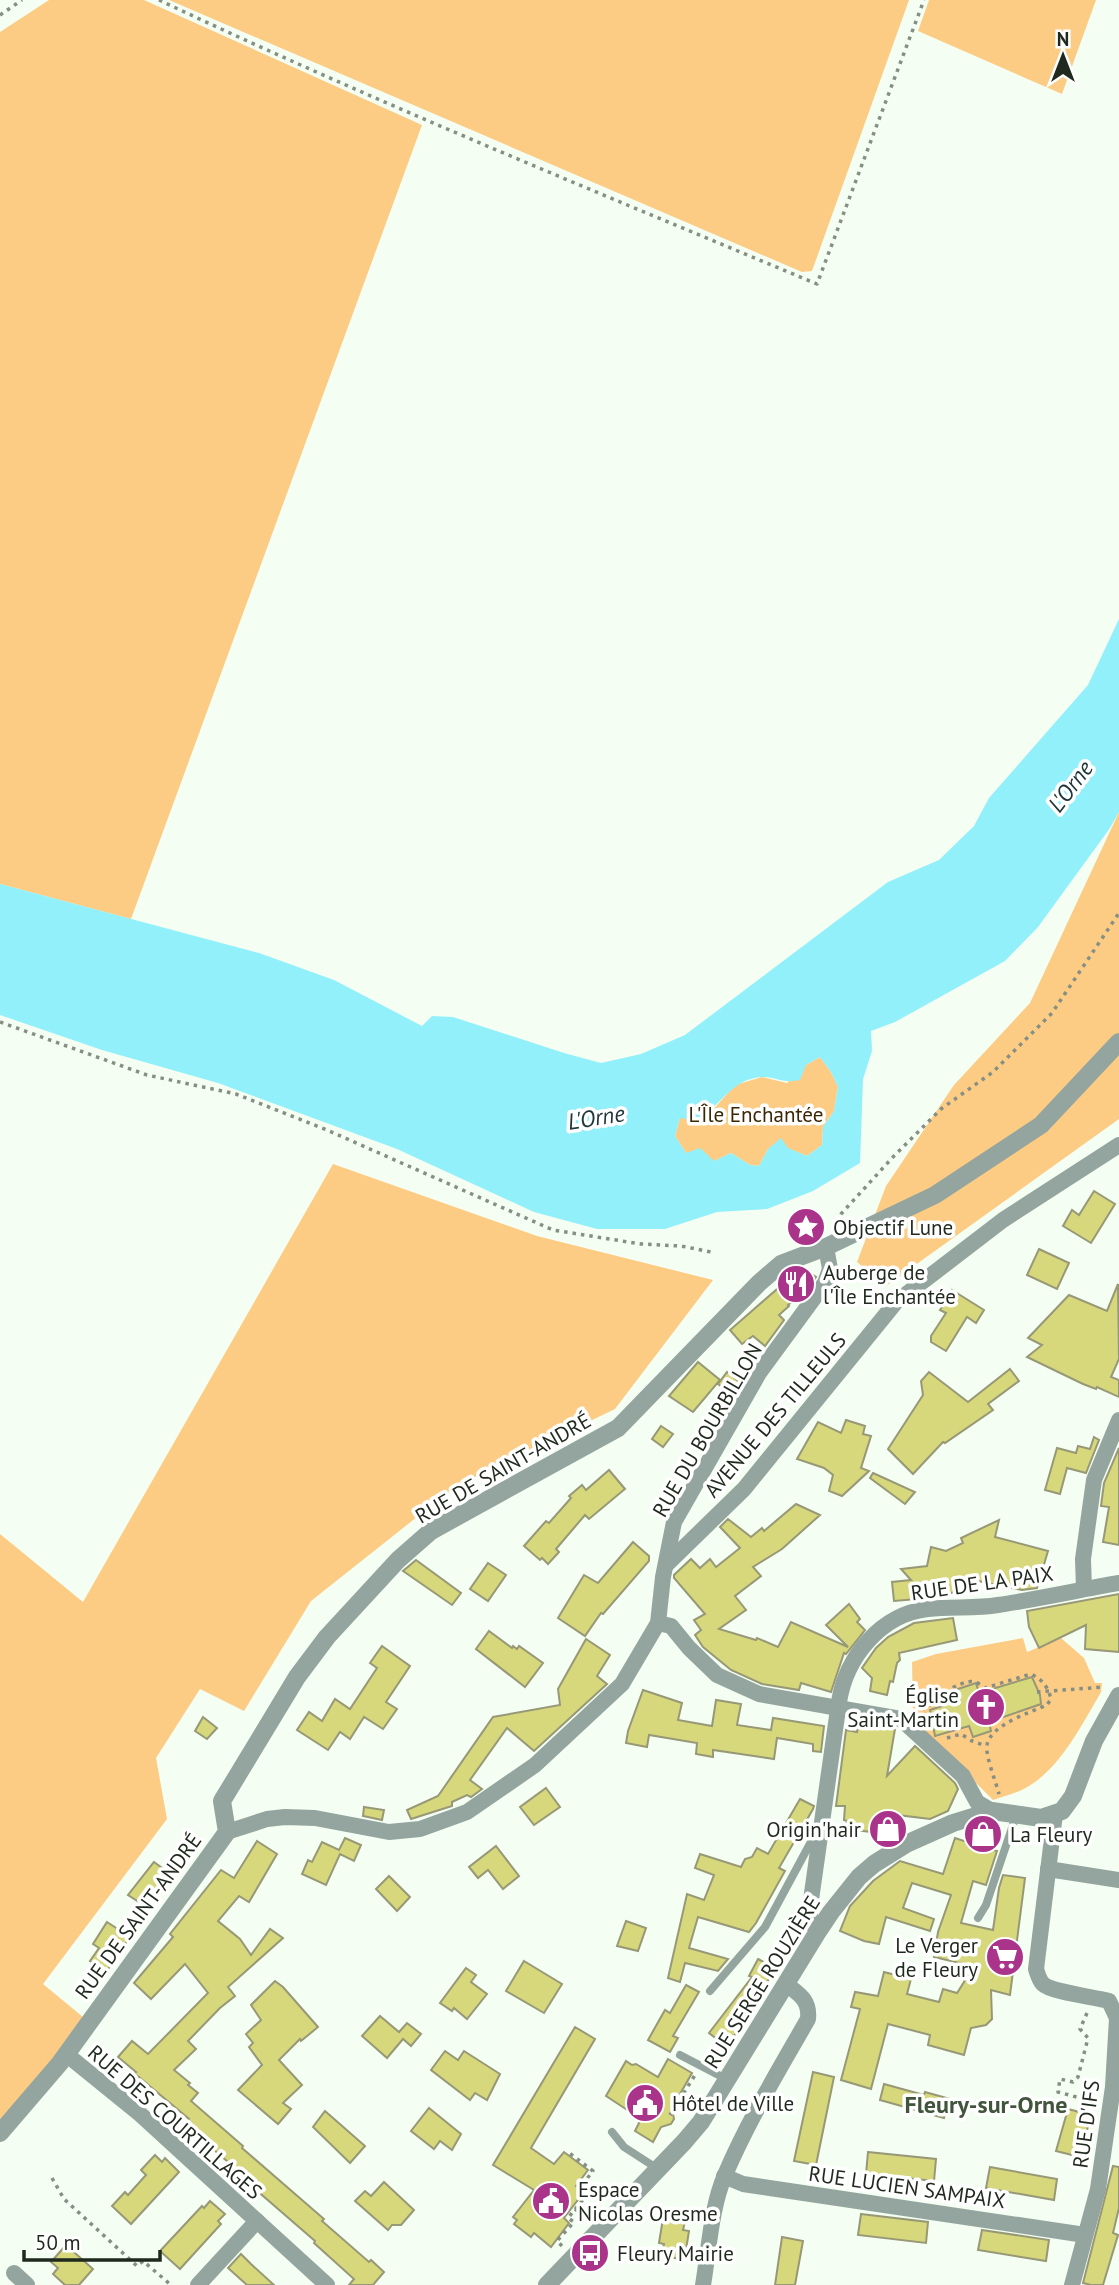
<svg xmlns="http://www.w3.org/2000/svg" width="1119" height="2285" font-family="'PT Sans',sans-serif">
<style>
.green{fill:#fdcc84}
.water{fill:#92f0fa;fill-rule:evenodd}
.building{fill:#d7d77c;stroke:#979876;stroke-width:2}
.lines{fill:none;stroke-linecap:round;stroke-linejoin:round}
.path{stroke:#858f83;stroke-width:3.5;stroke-dasharray:3.5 5;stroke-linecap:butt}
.service{stroke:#94a59f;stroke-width:8}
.minor{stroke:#94a59f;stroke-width:16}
.tertiary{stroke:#94a59f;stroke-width:18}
.labels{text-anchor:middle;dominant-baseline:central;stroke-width:7;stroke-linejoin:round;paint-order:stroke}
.park-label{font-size:21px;fill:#3a2603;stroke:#fff}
.poi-label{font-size:21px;fill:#1f291e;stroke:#fff;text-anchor:start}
.street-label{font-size:21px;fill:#1f291e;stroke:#fff}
.water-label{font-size:23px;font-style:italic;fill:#203639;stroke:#fff}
.quarter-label{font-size:24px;font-weight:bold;fill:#41553d;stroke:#fff}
</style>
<rect width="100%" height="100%" fill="#f4fef2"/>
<g class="green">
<path d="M49,0H144L422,125L131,919L0,884V32Z"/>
<path d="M169,0H909L812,271L802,272Z"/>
<path d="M929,0H1096L1062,94L918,31Z"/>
<path d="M1119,812V1119L886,1286L857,1262L886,1186L954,1085L1030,1003Z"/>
<path d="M820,1057L831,1072L838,1087L834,1111L823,1127L822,1145L807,1156L787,1148L768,1149L759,1166L750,1165L731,1153L714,1161L686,1153L675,1136L680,1118L710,1113L735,1085L762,1077L787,1083L806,1065Z"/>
<path d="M333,1164L537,1236L713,1280L615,1409L456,1486L311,1601L244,1711L200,1689L156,1758L167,1819L43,1984L89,2022L0,2133V1534L83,1602Z"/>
<path d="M1023,1638L1027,1652L1061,1638L1084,1658L1095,1683H1102L1101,1692C1083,1723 1061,1767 1029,1786C1018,1793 1004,1796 993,1800L917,1724L913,1711L912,1662L936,1654Z"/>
</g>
<path class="water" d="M1119,619V812L1110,828L1038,927L1005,961L895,1022L871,1031L872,1051L863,1079L860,1163L813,1191L767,1209L717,1212L665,1229H597L534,1212L397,1149L218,1083L102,1050L0,1015V884L259,953L334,980L422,1026L432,1016L453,1017L564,1053L601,1063L641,1054L685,1035L888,882L939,860L974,826L989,798L1088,685ZM820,1057L831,1072L838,1087L834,1111L823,1127L822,1145L807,1156L788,1148L781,1138L768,1149L759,1166L750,1165L731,1153L714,1161L700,1148L686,1153L675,1136L680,1118L697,1121C719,1107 732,1079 761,1077C775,1076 782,1084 800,1080L806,1065Z"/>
<g class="building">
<path d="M1094,1191L1115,1204L1091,1243L1063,1226L1072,1210L1079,1215Z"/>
<path d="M1039,1249L1069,1263L1057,1289L1027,1275Z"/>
<path d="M799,1270H806L816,1277L810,1286L788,1305L789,1306L779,1315L784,1320L765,1346L753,1336L742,1344L730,1330Z"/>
<path d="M1118,1284L1119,1359L1111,1377L1119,1380V1397L1097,1387L1096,1389L1083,1384L1027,1357L1042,1345L1028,1338L1069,1295L1107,1311Z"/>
<path d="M952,1290L984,1310L976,1323L967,1317L946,1351L931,1342V1336L946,1313L940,1310Z"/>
<path d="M698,1362L720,1380L693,1412L669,1396Z"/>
<path d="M1010,1369L1019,1381L988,1404L993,1410L945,1443L943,1442L913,1474L888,1449L923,1395L921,1381L929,1372L968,1402Z"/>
<path d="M727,1372L741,1383L734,1396L718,1384Z"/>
<path d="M846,1420L865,1426L863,1434L871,1436L861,1468L869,1471L842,1496L829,1491L833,1475L824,1468L797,1459L818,1422L841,1433Z"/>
<path d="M661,1426L673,1434L663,1447L652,1439Z"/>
<path d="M1094,1437L1099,1440L1086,1473L1067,1468L1060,1494L1045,1490L1057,1448L1076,1453L1078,1446L1090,1449Z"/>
<path d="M1119,1448V1545L1103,1542L1109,1507L1101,1506L1104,1483Z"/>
<path d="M609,1470L625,1489L589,1519L585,1515L556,1549L559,1552L548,1564L542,1558L540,1560L524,1546L546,1521L549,1523L571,1498L569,1496L582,1485L586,1490Z"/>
<path d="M873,1473L915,1492L905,1504L870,1478Z"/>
<path d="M796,1504L820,1515L782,1549L753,1567L761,1576L735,1596L746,1610L719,1629L756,1640L757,1638L778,1647L791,1622L848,1647L826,1625L849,1604L860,1619L857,1622L865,1630L846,1654L844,1653L831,1692L801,1683L799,1690L762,1684L731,1670L703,1647L695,1635L701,1630L694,1620L705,1614L674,1578V1575L691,1559L700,1568L710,1559L716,1567L740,1548L720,1527L728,1519L751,1537L762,1528L764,1531Z"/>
<path d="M999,1520L995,1537L1048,1551L1037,1588L1022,1590L978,1581L942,1597L894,1601L892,1582L911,1580L901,1569L927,1566L931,1547L946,1551L963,1543L961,1538Z"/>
<path d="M633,1542L649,1556V1561L603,1614L601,1613L585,1636L558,1618L584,1575L598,1583Z"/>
<path d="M416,1560L461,1593L452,1605L403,1571Z"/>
<path d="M488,1563L506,1575L488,1601L470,1589Z"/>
<path d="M1119,1594V1652L1085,1649L1086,1625L1039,1648L1029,1627L1027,1611Z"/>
<path d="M953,1618L957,1640L899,1653L900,1660L897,1663L893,1682L890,1681L887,1695L870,1691L872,1678L862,1668L876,1648L888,1637L914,1623Z"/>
<path d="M489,1631L512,1648L513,1646L517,1649L519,1646L543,1663L525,1687L476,1649Z"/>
<path d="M586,1639L610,1655L597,1676L607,1684L534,1751L507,1728L470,1780L482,1789L471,1797L467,1795L452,1802V1806L411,1819L407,1810L438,1796L493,1717L560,1705L558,1689Z"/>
<path d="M382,1646L410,1666L386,1702L397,1709L383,1729L364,1717L350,1739L340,1732L328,1750L297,1730L309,1712L322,1721L335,1699L350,1709L377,1668L370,1663Z"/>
<path d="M1032,1677L1040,1695L1041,1704L989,1722L991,1731L973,1737L969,1726L935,1736L930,1710L960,1700L958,1689L976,1683L979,1693Z"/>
<path d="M643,1690L682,1703L678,1720L712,1726L716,1700L741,1704L737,1725L771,1730L773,1718L824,1726L821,1752L813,1751V1744L777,1738L774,1759L713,1750V1757L696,1754L697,1743L649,1735L647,1747L626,1743L628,1731Z"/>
<path d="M203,1717L217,1728L207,1739L195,1731Z"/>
<path d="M858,1723L895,1729L887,1776L915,1746L955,1783L958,1789L948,1811L930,1819L897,1815V1835L846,1829L847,1821L844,1820L845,1806H836L846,1730L857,1732Z"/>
<path d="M546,1788L560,1807L534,1825L520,1807Z"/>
<path d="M800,1799L814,1806L813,1809L779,1868L785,1871L756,1923L749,1932L698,1917L689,1948L728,1959L718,1971L685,1963L680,1982L668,1978L687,1894L704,1900L714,1875L695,1868L700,1854L741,1867L745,1859L752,1857L757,1848L768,1854Z"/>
<path d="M364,1807L384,1810L382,1820L363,1816Z"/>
<path d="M975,1828H982L990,1830L985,1848L997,1851L986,1885L973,1881L961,1923L993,1930L999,1888L1003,1875L1025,1878L1010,1995L991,1990L992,2019L986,2025L971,2028L964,2055L928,2045L930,2035L888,2024L871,2089L841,2080L860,2009L851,2007L855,1992L878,1996L884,1972L911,1979L907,1994L939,2002L943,1989L957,1993L964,1982L968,1965L934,1957L938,1932L951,1895L912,1883L903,1908L934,1919L930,1931L886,1917L879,1944L864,1941L840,1931L850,1906L873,1881L900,1861L943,1874L955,1838L970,1843Z"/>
<path d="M345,1838L361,1845L354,1861L340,1854L326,1885L302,1874L308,1860L312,1862L322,1842L339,1850Z"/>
<path d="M257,1841L277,1854L249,1902L239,1896L218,1921L240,1939L251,1955L270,1929L283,1938L228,1987L235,1996L220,2008L188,2041L196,2049L174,2070L190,2083L188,2085L198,2093L191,2101L243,2146L242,2148L324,2219L322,2221L369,2262L371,2260L384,2272L373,2285H349L354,2279L314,2243L315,2241L233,2170L235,2168L199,2137L197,2140L182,2128L189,2119L134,2073L136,2072L118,2057L132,2041L148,2054L208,1993L185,1964L151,1999L134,1983L173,1937L170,1934L221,1870L234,1878Z"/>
<path d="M496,1846L519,1876L503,1889L488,1870L478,1878L469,1867Z"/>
<path d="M154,1862L169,1873L145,1906L128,1895Z"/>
<path d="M389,1876L410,1897L397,1911L376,1889Z"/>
<path d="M626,1921L646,1928L638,1951L617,1946Z"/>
<path d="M107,1922L130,1937L106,1972L90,1961L99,1948L93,1944Z"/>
<path d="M758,1959L775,1968L755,2004L757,2006L726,2046L709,2033L752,1977L749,1976Z"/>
<path d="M524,1961L562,1984L544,2013L506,1991Z"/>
<path d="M466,1968L476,1975L471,1982L487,1994L467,2019L454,2008L452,2011L440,2003Z"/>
<path d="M275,1981L283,1987L318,2027L301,2041L300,2039L279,2060L302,2085L283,2103L291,2109L278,2124L238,2090L262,2065L249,2047L253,2043L246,2034L261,2020L251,2005Z"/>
<path d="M686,1985L699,1992L673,2036L678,2038L670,2052L648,2040L665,2010L670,2013Z"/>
<path d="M380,2016L399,2032L407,2023L421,2034L411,2046L403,2039L387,2058L362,2036Z"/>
<path d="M575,2027L595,2039L531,2148L554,2164L564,2152L588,2170L576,2186L584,2192L564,2218L569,2223L551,2247L534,2233L531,2237L514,2224L517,2220L513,2217L534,2190L493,2165Z"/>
<path d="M445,2051L458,2060L464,2051L500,2074L487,2100L475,2093L470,2100L431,2070Z"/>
<path d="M668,2059L692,2073L672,2108L674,2119L671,2124L661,2127L653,2142L635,2131L641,2119L606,2096L626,2061L632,2065L636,2064L658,2077Z"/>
<path d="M813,2072L834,2077L816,2165L794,2161Z"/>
<path d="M884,2084L924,2095L925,2092L950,2099L944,2118L880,2100Z"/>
<path d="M429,2108L461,2134L452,2150L440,2141L434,2149L411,2131Z"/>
<path d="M1068,2109L1091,2115L1080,2157L1056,2151Z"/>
<path d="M325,2111L365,2146L350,2163L313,2127Z"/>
<path d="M868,2152L936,2159L934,2181L866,2174Z"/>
<path d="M155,2155L162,2162L165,2158L179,2172L131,2224L112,2206L125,2192L128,2195L146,2175L141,2170Z"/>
<path d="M1113,2166L1119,2167V2208L1113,2233L1118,2235L1103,2285H1091L1083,2283Z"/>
<path d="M990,2167L1057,2179L1054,2200L986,2188Z"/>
<path d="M384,2182L414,2210L401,2225H392L388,2230L355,2201L365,2191L371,2196Z"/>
<path d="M210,2201L225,2214L218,2221L221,2224L180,2269L160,2251L202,2206L204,2208Z"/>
<path d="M664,2212L686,2217L683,2230L689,2231L685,2256H682V2259L666,2257L667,2253L662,2252L664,2244L659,2243Z"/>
<path d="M861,2214L928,2222L926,2243L858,2235Z"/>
<path d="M982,2230L1049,2240L1046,2261L978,2250Z"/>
<path d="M782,2237L803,2241L795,2285H775Z"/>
<path d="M66,2245L93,2269L79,2285H65L53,2274L58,2268L51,2262Z"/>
<path d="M241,2254L251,2264L274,2285H247L228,2268Z"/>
</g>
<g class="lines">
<g class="path">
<path d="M159,0C375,102 597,192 817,284L924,0"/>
<path d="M0,15L22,0"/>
<path d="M0,1022L147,1075L236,1094L327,1130L553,1230L641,1244L681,1246L711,1252"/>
<path d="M837,1222L841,1214L893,1157L941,1109L993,1072L1052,1013L1119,913"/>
<path d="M1037,1692L1104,1687"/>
<path d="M924,1718L922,1711L926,1706L942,1702L952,1697V1688C966,1682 972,1677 985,1688L1031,1674C1042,1679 1048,1687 1051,1699L1047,1705C1031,1712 990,1725 987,1745C985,1755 996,1782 999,1794"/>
<path d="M947,1738L961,1734L972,1741L986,1746"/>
<path d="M1087,2013L1080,2029L1088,2038L1078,2077L1073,2082L1060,2079L1058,2092L1095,2102"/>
<path d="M670,2115L695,2075"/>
<path d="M52,2178L64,2199L137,2266L143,2261L171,2285"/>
<path d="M575,2209L583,2216"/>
<path d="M562,2246L557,2241L574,2222L568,2218L590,2191L582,2185L593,2171L568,2152"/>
</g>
<g class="service">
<path d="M978,1918L986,1905L1016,1816"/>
<path d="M710,1991L765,1927L812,1840L820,1835"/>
<path d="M680,2055L728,2080"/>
<path d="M612,2132L624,2147L658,2169"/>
</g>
<g class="minor">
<path d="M666,1565L744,1489L896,1302L1003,1220L1119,1145"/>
<path d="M1084,1589L1083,1559L1094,1480L1119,1420"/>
<path d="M658,1623L671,1626L689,1648L717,1675L759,1694L901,1719L963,1776L977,1802L992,1811"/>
<path d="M1055,1814L1036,1969C1038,1975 1039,1980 1043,1984C1051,1992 1095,1997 1109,2001L1117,2018L1113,2087L1098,2189L1072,2285"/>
<path d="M227,1832L267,1819L285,1817L315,1818L389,1832L420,1829L467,1812L535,1765L622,1684L658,1623L663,1577L674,1522L759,1373L825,1283L830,1269L826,1247"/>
<path d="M1048,1869L1119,1880"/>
<path d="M817,1933L810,1916V1907L839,1702C846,1657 881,1614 928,1609C951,1606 975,1609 998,1605C1038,1599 1079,1590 1119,1583"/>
<path d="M66,2054L140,2114L327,2285"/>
<path d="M724,2176L743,2184L1085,2235"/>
<path d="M14,2273L27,2285"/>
<path d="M198,2285L257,2221"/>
<path d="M703,2285C709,2250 711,2207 725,2175C748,2121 779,2070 808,2019C810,2000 799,1994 786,1984"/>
</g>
<g class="tertiary">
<path d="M0,2133L60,2063L227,1832L222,1801L297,1677L327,1637L398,1560L431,1531L618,1428L759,1283L781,1264L826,1247L935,1195L1041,1125L1119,1042"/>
<path d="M547,2285L684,2142L701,2122L817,1933L831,1912L859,1877L874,1864L906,1844L953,1823L992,1811L1041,1818L1062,1811L1073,1796L1094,1741L1119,1696"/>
</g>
</g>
<defs>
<symbol id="sight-disc" viewBox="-11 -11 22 22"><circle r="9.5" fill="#ab348b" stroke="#fff"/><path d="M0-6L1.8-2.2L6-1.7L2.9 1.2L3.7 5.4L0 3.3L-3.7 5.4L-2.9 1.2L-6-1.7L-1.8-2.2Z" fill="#fff"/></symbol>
<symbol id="restaurant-disc" viewBox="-11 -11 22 22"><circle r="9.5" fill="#ab348b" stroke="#fff"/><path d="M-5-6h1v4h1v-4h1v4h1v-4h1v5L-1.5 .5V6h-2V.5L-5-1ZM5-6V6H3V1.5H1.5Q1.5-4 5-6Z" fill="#fff"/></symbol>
<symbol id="church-disc" viewBox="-11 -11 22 22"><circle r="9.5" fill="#ab348b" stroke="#fff"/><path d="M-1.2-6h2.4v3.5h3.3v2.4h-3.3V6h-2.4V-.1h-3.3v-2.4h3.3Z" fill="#fff"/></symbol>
<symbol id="shop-disc" viewBox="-11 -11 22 22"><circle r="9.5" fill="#ab348b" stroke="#fff"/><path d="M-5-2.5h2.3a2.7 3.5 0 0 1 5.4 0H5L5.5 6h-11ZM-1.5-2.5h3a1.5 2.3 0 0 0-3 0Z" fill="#fff"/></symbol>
<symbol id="supermarket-disc" viewBox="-11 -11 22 22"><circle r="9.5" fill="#ab348b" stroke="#fff"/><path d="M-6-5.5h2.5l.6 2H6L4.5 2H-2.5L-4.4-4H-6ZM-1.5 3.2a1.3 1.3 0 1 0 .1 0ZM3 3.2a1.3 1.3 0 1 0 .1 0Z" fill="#fff"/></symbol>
<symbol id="civic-disc" viewBox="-11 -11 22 22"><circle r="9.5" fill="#ab348b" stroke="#fff"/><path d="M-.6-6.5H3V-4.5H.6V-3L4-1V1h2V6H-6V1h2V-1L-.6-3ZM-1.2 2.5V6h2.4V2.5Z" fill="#fff"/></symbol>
<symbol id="bus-disc" viewBox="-11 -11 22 22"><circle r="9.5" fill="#ab348b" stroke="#fff"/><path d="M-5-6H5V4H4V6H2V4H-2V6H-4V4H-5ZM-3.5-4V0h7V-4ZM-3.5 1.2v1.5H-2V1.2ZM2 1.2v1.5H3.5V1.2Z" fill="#fff"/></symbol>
</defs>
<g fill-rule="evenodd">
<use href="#sight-disc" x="784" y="1205" width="44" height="44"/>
<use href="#restaurant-disc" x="774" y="1262" width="44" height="44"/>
<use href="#church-disc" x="964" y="1685" width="44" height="44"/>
<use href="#shop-disc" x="866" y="1807" width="44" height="44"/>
<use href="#shop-disc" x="961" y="1812" width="44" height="44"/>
<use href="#supermarket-disc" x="983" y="1935" width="44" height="44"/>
<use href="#civic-disc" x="623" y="2081" width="44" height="44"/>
<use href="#civic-disc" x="529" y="2179" width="44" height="44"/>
<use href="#bus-disc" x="568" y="2231" width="44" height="44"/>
</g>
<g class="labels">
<g class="park-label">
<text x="756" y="1114">L'Île Enchantée</text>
</g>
<g class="poi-label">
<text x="833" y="1227">Objectif Lune</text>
<text x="823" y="1272">Auberge de<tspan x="823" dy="24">l'Île Enchantée</tspan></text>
<text x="959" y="1695" text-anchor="end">Église<tspan x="959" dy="24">Saint-Martin</tspan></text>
<text x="861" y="1829" text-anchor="end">Origin'hair</text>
<text x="1010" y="1834">La Fleury</text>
<text x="978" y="1945" text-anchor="end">Le Verger<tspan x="978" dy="24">de Fleury</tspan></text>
<text x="672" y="2103">Hôtel de Ville</text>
<text x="578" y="2189">Espace<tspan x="578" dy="24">Nicolas Oresme</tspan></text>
<text x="617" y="2253">Fleury Mairie</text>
</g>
<g class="street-label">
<text transform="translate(775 1415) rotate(-50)">AVENUE DES TILLEULS</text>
<text transform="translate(707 1430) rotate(-60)">RUE DU BOURBILLON</text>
<text transform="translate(503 1468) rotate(-30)">RUE DE SAINT-ANDRÉ</text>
<text transform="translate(982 1583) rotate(-8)">RUE DE LA PAIX</text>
<text transform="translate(138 1916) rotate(-54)">RUE DE SAINT-ANDRÉ</text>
<text transform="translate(762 1982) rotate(-58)">RUE SERGE ROUZIÈRE</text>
<text transform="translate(175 2122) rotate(41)">RUE DES COURTILLAGES</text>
<text transform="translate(1086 2124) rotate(-82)">RUE D'IFS</text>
<text transform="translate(907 2187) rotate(8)">RUE LUCIEN SAMPAIX</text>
</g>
<g class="water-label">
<text transform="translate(1070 786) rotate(-53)">L'Orne</text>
<text transform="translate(596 1117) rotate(-9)">L'Orne</text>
</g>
<g class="quarter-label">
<text x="986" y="2104">Fleury-sur-Orne</text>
</g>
</g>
<g transform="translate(1063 56)" stroke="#ffffff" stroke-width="5" paint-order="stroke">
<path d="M0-5L12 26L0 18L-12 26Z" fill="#1f291e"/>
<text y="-10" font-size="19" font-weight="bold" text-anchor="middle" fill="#1f291e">N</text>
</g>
<path d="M24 2250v10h136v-10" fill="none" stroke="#1f291e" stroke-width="3.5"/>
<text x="35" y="2250" font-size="21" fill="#1f291e" stroke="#ffffff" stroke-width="5" paint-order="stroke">50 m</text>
</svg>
